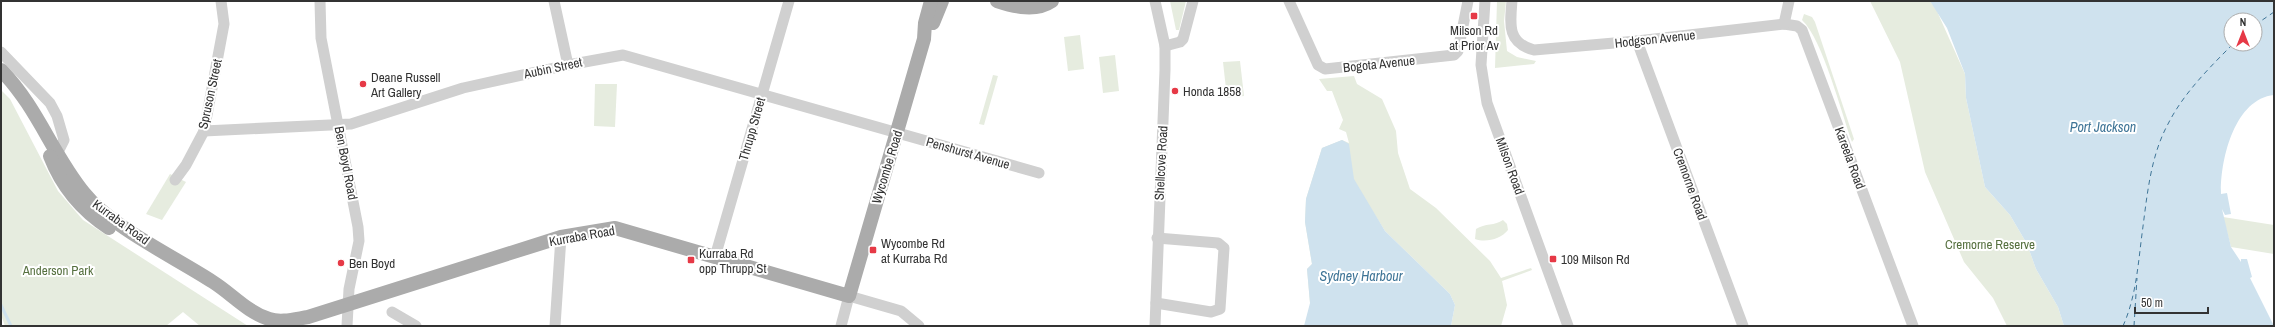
<svg xmlns="http://www.w3.org/2000/svg" width="2275" height="327" font-family="'Archivo Narrow',sans-serif">
<style>
.green{fill:#e6ecdf}
.water{fill:#cfe2ee;fill-rule:evenodd}
.lines{fill:none;stroke-linecap:round;stroke-linejoin:round}
.stream{stroke:#cfe2ee;stroke-width:3}
.ferry{stroke:#3f7597;stroke-width:1;stroke-dasharray:5 4;stroke-linecap:butt}
.minor{stroke:#d0d0d0;stroke-width:11}
.major{stroke:#ababab;stroke-width:14}
.poi-dot{fill:#e63946;stroke:#fff;stroke-width:1.5}
.labels{text-anchor:middle;dominant-baseline:central;stroke-width:4;stroke-linejoin:round;paint-order:stroke}
.poi-label{font-size:13px;fill:#333;stroke:#fff;text-anchor:start}
.street-label{font-size:13px;fill:#333;stroke:#fff}
.park-label{font-size:13px;fill:#56703f;stroke:#fff}
.water-label{font-size:14px;font-style:italic;fill:#3f7597;stroke:#fff}
</style>
<rect width="100%" height="100%" fill="#fff"/>
<g class="green">
<path d="M1170,1H1186L1179,30H1176Z"/>
<path d="M1497,1H1506L1504,21L1507,51L1517,57L1536,61L1534,64L1495,68Z"/>
<path d="M1870,1H1930L1936,9L1965,74L1966,98L1985,187L2010,215L2027,244L2036,269L2058,307L2064,326H2007L1993,298L1964,262L1925,172L1900,62Z"/>
<path d="M1804,14L1812,17L1815,22L1854,139L1852,142C1841,112 1823,40 1802,20Z"/>
<path d="M1080,35L1084,69L1068,71L1064,37Z"/>
<path d="M1115,55L1119,91L1103,93L1099,57Z"/>
<path d="M1240,61L1244,96L1227,98L1223,62Z"/>
<path d="M993,75L998,76L984,125L979,124Z"/>
<path d="M1354,76L1357,84L1382,99L1396,131L1398,153L1410,189L1436,208L1490,261L1501,278L1531,268L1532,270L1502,281L1507,305L1501,326H1451L1455,305L1450,294L1385,231L1370,207L1310,303L1307,269L1312,264L1305,222L1306,199L1322,148L1342,140L1349,143L1346,132L1339,129L1343,120L1332,91H1327L1319,79Z"/>
<path d="M595,84H617L615,127L594,126Z"/>
<path d="M1,90L10,99L58,191L83,220L248,326H200L183,312L166,326H5L1,315Z"/>
<path d="M170,174L186,182L162,220L146,214Z"/>
<path d="M2223,217L2274,225V254L2231,247Z"/>
<path d="M1503,220L1507,224L1508,230C1501,239 1486,243 1475,239L1476,229C1485,223 1495,226 1503,220Z"/>
</g>
<g class="water">
<path d="M1930,1H2274V95C2234,99 2220,161 2221,194L2227,193L2231,214L2225,215L2222,209L2231,247L2241,262V259H2247L2252,277L2250,278L2274,326H2064L2058,307L2036,269L2027,244L2010,215L1985,187L1966,98L1965,74L1947,28ZM2231,20H2255V44H2231Z"/>
<path d="M1342,140L1349,144L1354,179L1385,231L1450,294L1455,305L1451,326H1304L1310,303L1307,269L1312,264L1305,222L1306,199L1322,148Z"/>
</g>
<g class="lines">
<path class="stream" d="M1,305L11,326"/>
<g class="ferry">
<path d="M2255,25L2274,12"/>
<path d="M2123,326C2136,297 2138,265 2142,234C2147,197 2150,157 2168,124C2183,94 2209,68 2233,44"/>
<path d="M2134,326L2137,278"/>
</g>
<g class="minor">
<path d="M320,1L321,38L358,227L359,241L349,289L347,326"/>
<path d="M554,1L568,65"/>
<path d="M1289,1L1318,65L1325,69L1454,55L1458,51L1468,1"/>
<path d="M1485,1L1481,65L1487,103L1568,326"/>
<path d="M1512,1C1510,24 1507,43 1534,50L1637,41L1784,24L1797,26L1802,30L1913,326"/>
<path d="M1784,24L1789,1"/>
<path d="M1637,41L1743,326"/>
<path d="M1165,46L1180,42L1183,39L1193,1"/>
<path d="M1,52L50,103L57,116L64,140L58,152L51,155"/>
<path d="M204,131L351,124L463,88L568,65L623,55L1039,173"/>
<path d="M175,180L186,165L204,131L224,24L221,1"/>
<path d="M715,257L789,1"/>
<path d="M1156,303L1211,312L1220,309L1224,248L1218,243L1157,238"/>
<path d="M392,312L416,326"/>
<path d="M555,326L561,237"/>
<path d="M841,326L849,296L901,311L919,326"/>
<path d="M1155,326L1165,70V46L1155,1"/>
</g>
<g class="major">
<path d="M997,1C1015,7 1036,12 1052,1"/>
<path d="M933,23L942,1"/>
<path d="M1,70C38,108 52,154 84,193C112,228 175,257 213,282C232,294 247,312 269,319C281,323 295,319 308,317L561,237L615,228L849,296L924,39L925,23L931,1"/>
<path d="M50,156C62,187 81,210 109,228"/>
</g>
</g>
<g class="poi-dot">
<rect x="1470" y="12" width="8" height="8" rx="2"/>
<circle cx="363" cy="84" r="4"/>
<circle cx="1175" cy="91" r="4"/>
<rect x="869" y="246" width="8" height="8" rx="2"/>
<rect x="1549" y="255" width="8" height="8" rx="2"/>
<rect x="687" y="256" width="8" height="8" rx="2"/>
<circle cx="341" cy="263" r="4"/>
</g>
<g class="labels">
<g class="poi-label">
<text x="1474" y="30" text-anchor="middle">Milson Rd<tspan x="1474" dy="15">at Prior Av</tspan></text>
<text x="371" y="77">Deane Russell<tspan x="371" dy="15">Art Gallery</tspan></text>
<text x="1183" y="91">Honda 1858</text>
<text x="881" y="243">Wycombe Rd<tspan x="881" dy="15">at Kurraba Rd</tspan></text>
<text x="699" y="253">Kurraba Rd<tspan x="699" dy="15">opp Thrupp St</tspan></text>
<text x="1561" y="259">109 Milson Rd</text>
<text x="349" y="263">Ben Boyd</text>
</g>
<g class="street-label">
<text transform="translate(1655 39) rotate(-6)">Hodgson Avenue</text>
<text transform="translate(1379 64) rotate(-6)">Bogota Avenue</text>
<text transform="translate(553 68) rotate(-12)">Aubin Street</text>
<text transform="translate(210 94) rotate(-78)">Spruson Street</text>
<text transform="translate(752 129) rotate(-74)">Thrupp Street</text>
<text transform="translate(968 153) rotate(16)">Penshurst Avenue</text>
<text transform="translate(1850 158) rotate(70)">Kareela Road</text>
<text transform="translate(346 163) rotate(79)">Ben Boyd Road</text>
<text transform="translate(1161 163) rotate(-87)">Shellcove Road</text>
<text transform="translate(1510 166) rotate(70)">Milson Road</text>
<text transform="translate(887 167) rotate(-73)">Wycombe Road</text>
<text transform="translate(1690 184) rotate(70)">Cremorne Road</text>
<text transform="translate(121 222) rotate(36)">Kurraba Road</text>
<text transform="translate(582 236) rotate(-10)">Kurraba Road</text>
</g>
<g class="park-label">
<text x="1990" y="244">Cremorne Reserve</text>
<text x="58" y="270">Anderson Park</text>
</g>
<g class="water-label">
<text x="2103" y="127">Port Jackson</text>
<text x="1361" y="276">Sydney Harbour</text>
</g>
</g>
<rect width="2275" height="327" fill="none" stroke="#333333" stroke-width="4"/>
<g transform="translate(2243 32)"><circle r="19" fill="#ffffff" stroke="#adadad"/>
<path d="M0-3L7 15L0 10L-7 15Z" fill="#e63946"/>
<text y="-6" font-size="11" font-weight="bold" text-anchor="middle" fill="#333333">N</text>
</g>
<path d="M2135 307v6h73v-6" fill="none" stroke="#333333" stroke-width="2"/>
<text x="2141" y="307" font-size="12" fill="#333333" stroke="#ffffff" stroke-width="3" paint-order="stroke">50 m</text>
</svg>
